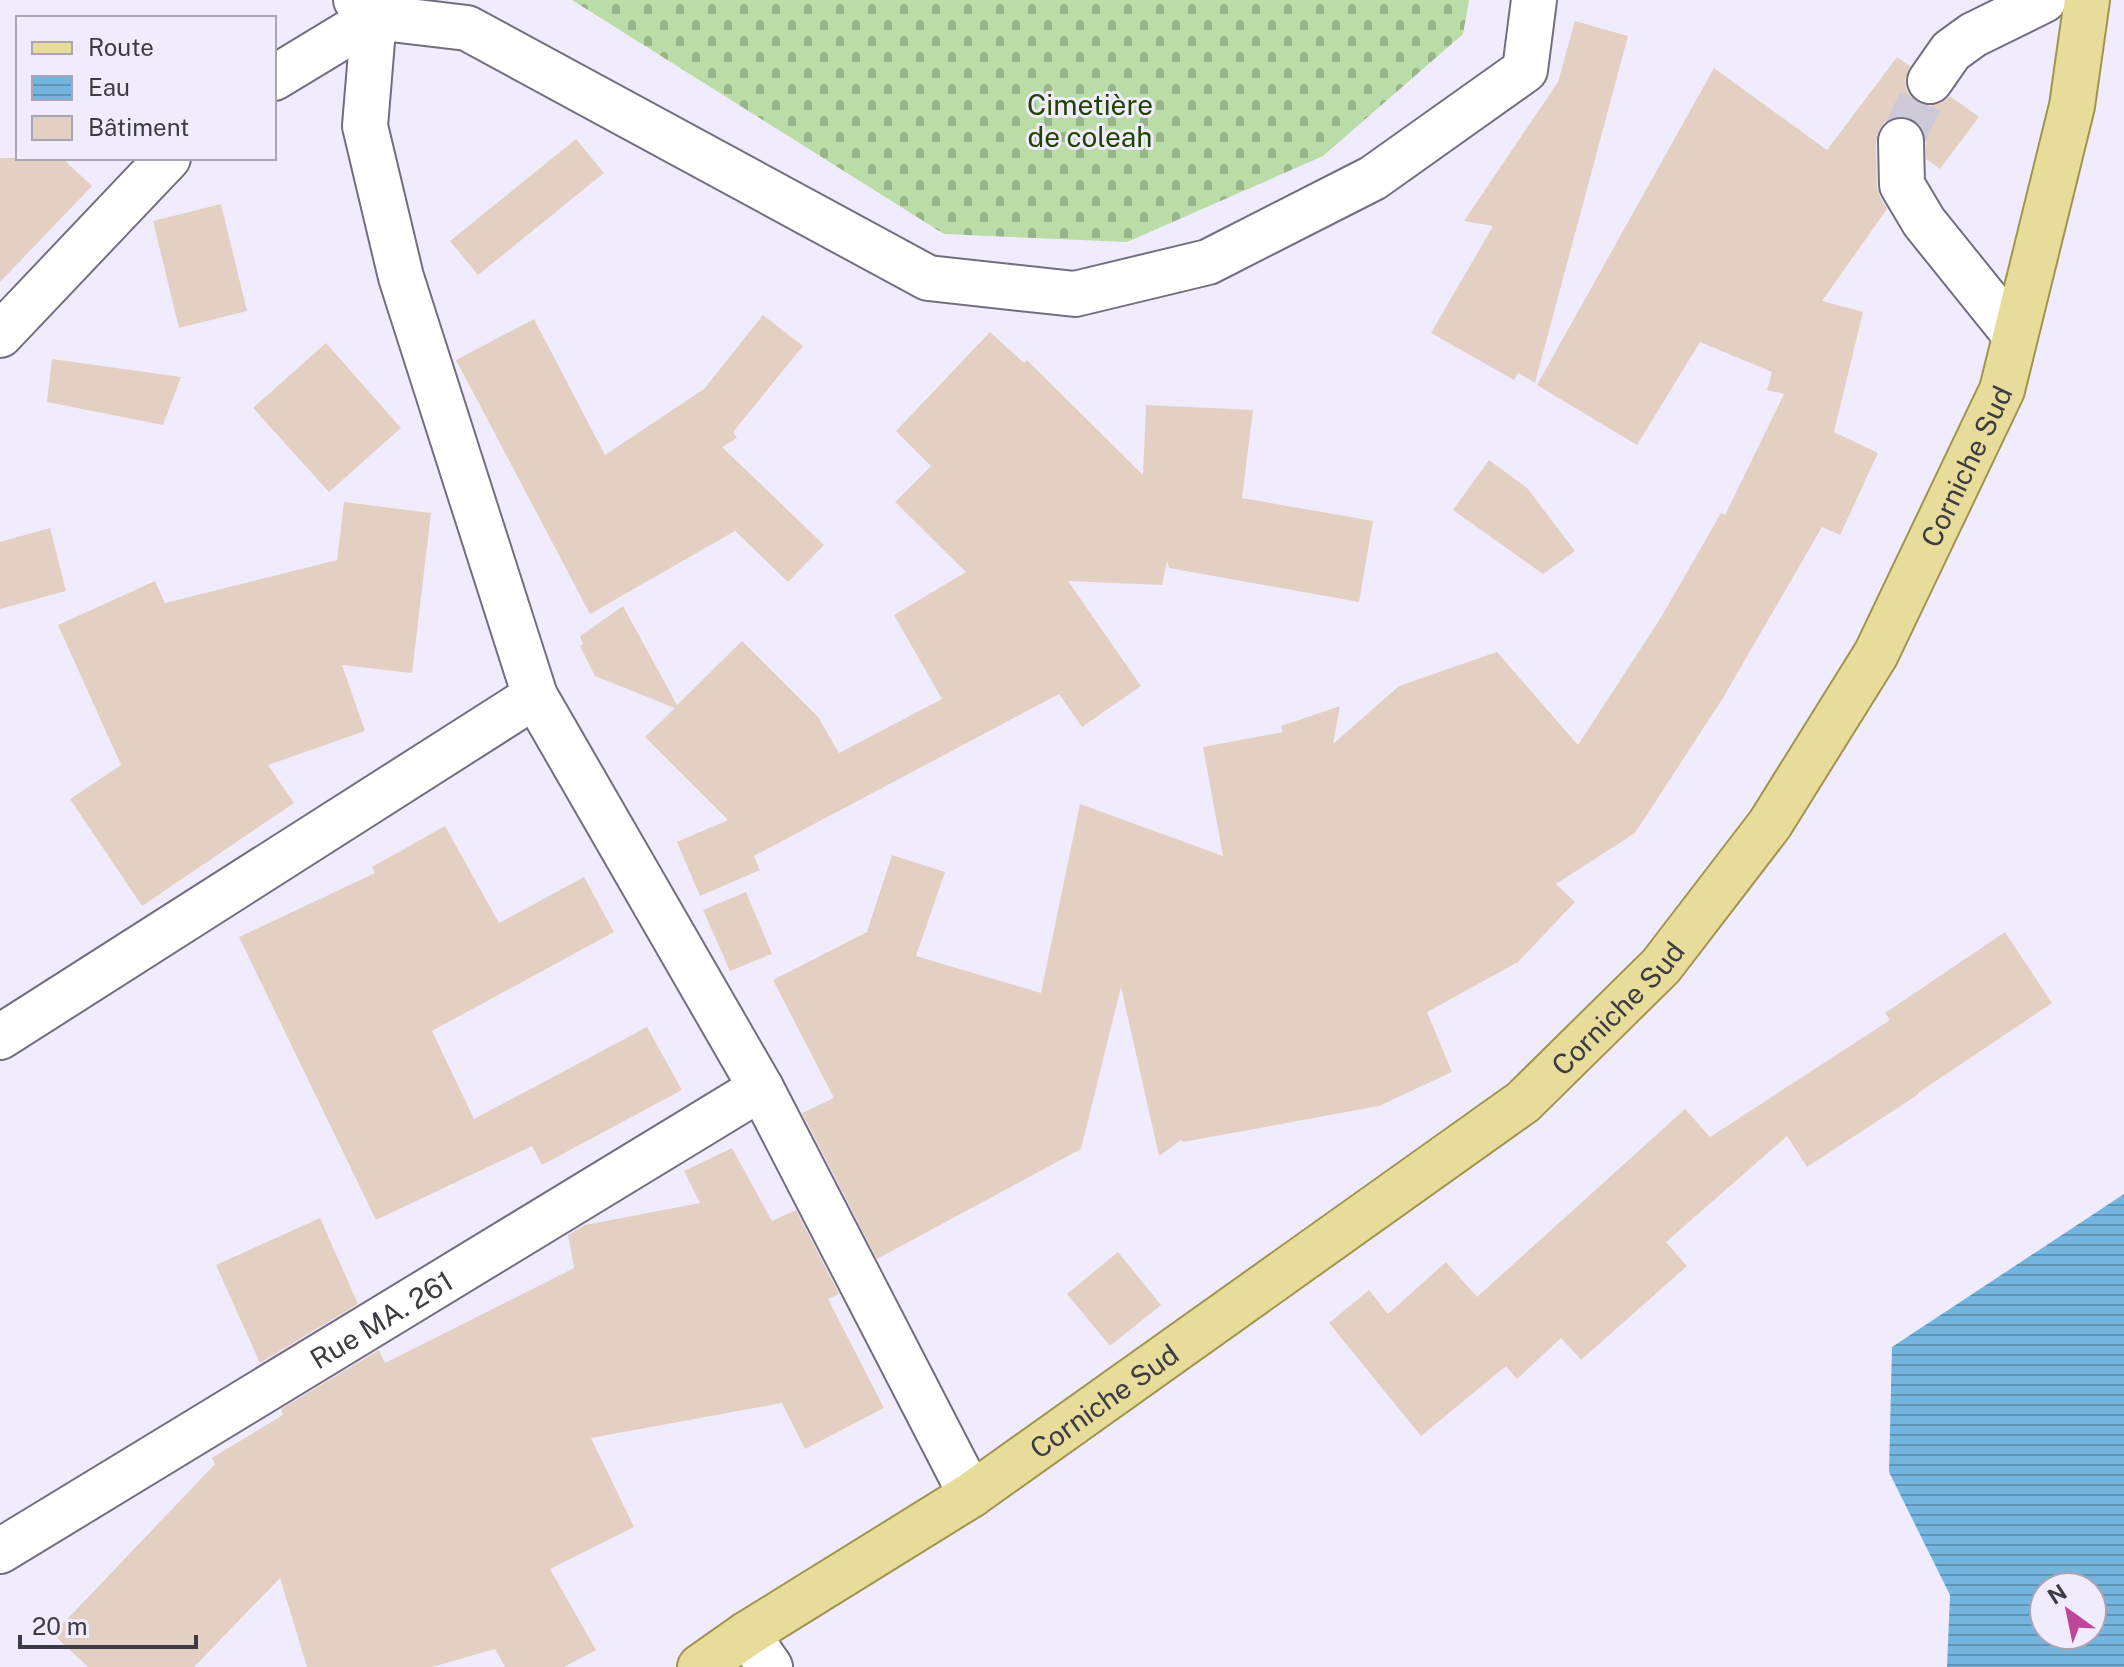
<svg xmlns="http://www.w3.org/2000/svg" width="2124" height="1667" font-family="'Public Sans',sans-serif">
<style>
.cemetery{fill:url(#cemetery-stones)}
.water{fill:url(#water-rules);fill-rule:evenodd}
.building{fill:#e4d0c3}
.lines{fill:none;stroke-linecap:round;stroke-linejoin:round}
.minor-tunnel{stroke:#cdc9d8;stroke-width:44;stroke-dasharray:44 22;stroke-linecap:butt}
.minor-casing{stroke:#736d7f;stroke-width:48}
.major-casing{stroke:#a1944f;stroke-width:48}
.minor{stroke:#fff;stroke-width:44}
.major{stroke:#e7dc99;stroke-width:44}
.labels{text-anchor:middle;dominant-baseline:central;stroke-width:6;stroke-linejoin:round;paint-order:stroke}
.park-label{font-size:28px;fill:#214301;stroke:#f1ecfd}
.street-label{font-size:28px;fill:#3d3b43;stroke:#f1ecfd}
</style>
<defs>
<pattern id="cemetery-stones" width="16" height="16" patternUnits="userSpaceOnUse" patternTransform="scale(2)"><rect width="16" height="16" fill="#badca6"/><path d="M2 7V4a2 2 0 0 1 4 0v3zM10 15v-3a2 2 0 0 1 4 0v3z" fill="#98b489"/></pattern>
<pattern id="water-rules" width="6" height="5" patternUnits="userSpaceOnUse" patternTransform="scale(2)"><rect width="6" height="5" fill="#74b5e0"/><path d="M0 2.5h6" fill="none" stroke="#6094b7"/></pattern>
</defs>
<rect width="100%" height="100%" fill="#f1ecfd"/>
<path class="cemetery" d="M572,0H1469L1463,34L1323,156L1127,242L944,234Z"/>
<path class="water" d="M2124,1194V1667H1947L1950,1595L1889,1472L1892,1347ZM2044,1587H2092V1635H2044Z"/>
<g class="building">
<path d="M1575,21L1628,36L1535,383L1518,373L1514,380L1431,333L1493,226L1464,221L1558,82Z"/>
<path d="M1897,57L1910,66L1905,80L1907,91L1915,101L1929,106L1941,103L1950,96L1979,117L1940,169L1926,159V140L1923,129L1914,120L1900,116L1887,120L1880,128L1876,142L1877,186L1880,197L1887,209L1822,301L1863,312L1834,432L1878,453L1840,535L1822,527L1723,698L1635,833L1556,884L1575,902L1518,962L1427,1012L1452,1072L1379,1106L1183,1142L1181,1140L1159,1156L1121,987L1081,1149L877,1259L802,1113L834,1098L773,980L867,932L892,855L945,872L916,956L1041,993L1080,804L1223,856L1203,747L1283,732L1281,726L1340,706L1333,744L1399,686L1497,652L1578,745L1660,619L1721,513L1725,515L1784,394L1767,390L1772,372L1700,342L1637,445L1537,385L1714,68L1827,150Z"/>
<path d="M576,139L604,173L478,275L450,241Z"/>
<path d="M0,158H62L92,186L0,282Z"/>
<path d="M221,204L247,311L179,328L153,221Z"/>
<path d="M763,315L803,346L733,432L737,438L722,447L824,545L788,582L735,531L590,614L456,360L534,319L605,455L704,389Z"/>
<path d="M990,332L1024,363L1027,360L1143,475L1146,405L1253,410L1242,498L1373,521L1359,602L1169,568L1167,561L1162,585L1068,581L1141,686L1082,727L1059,694L754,856L760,870L700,896L677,842L728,820L645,737L675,708L595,676L580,646L583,644L580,636L623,606L677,705L742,641L818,717L839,753L942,699L894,615L966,572L895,502L931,466L896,431Z"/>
<path d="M326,343L401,428L329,492L253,408Z"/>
<path d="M52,359L181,377L163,425L47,402Z"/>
<path d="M1489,460L1527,488L1575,551L1543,574L1453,510Z"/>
<path d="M344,502L431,513L412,673L342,665L365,731L268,765L294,803L142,906L70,799L121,765L58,625L155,581L165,603L337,560Z"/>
<path d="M50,528L66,591L0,609V542Z"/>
<path d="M445,826L499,923L584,877L614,932L432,1031L474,1119L647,1027L682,1090L542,1165L532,1146L376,1220L239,937L375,873L372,867Z"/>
<path d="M746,892L772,954L730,971L703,910Z"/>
<path d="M2005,932L2052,1003L1918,1093L1919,1094L1807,1167L1787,1136L1666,1242L1687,1266L1581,1360L1561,1338L1517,1379L1506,1366L1421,1436L1329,1323L1369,1290L1388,1314L1446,1262L1477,1297L1685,1109L1710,1137L1890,1020L1885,1013Z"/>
<path d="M732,1148L772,1221L796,1210L839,1294L828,1299L884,1408L805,1449L782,1403L591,1438L634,1527L550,1569L596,1650L564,1667H505L495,1649L432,1667H307L280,1578L194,1667H88L53,1634L215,1464L212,1458L283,1415L281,1409L379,1350L385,1363L574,1268L568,1235L585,1225L700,1203L684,1171Z"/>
<path d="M320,1218L358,1304L260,1363L216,1265Z"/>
<path d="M1118,1252L1161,1305L1110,1346L1067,1294Z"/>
</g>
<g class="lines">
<path class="minor-tunnel" d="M1901,141L1930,81"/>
<defs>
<g id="minor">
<path d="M356,0L374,17L365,126L401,277L535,696L761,1088L971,1495"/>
<path d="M376,0L374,17L467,28L928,278L1075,294L1208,262L1373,178L1525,70L1534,0"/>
<path d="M274,78L393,6"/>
<path d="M1930,81L1951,51L1973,35L2044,0"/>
<path d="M1901,141L1902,185L1924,222L2015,335"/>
<path d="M0,335L168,158"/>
<path d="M0,1037L535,696"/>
<path id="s1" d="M0,1551L761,1088"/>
<path d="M747,1634L770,1667"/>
</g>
<g id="major">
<path id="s2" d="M700,1667L747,1634L971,1495L1523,1102L1661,966L1770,824L1876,654L2002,390L2072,106L2087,0"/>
</g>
</defs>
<use href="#minor" class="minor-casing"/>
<use href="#major" class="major-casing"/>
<use href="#minor" class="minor"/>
<use href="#major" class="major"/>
</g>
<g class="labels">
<g class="park-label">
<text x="1090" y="104">Cimetière<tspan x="1090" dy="32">de coleah</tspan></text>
</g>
<g class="street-label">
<text stroke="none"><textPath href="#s2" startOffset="1780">Corniche Sud</textPath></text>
<text stroke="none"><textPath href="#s2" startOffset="1132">Corniche Sud</textPath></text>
<text stroke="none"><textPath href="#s1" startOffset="446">Rue MA. 261</textPath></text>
<text stroke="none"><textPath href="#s2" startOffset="484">Corniche Sud</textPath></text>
</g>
</g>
<rect x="16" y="16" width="260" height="144" fill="#f1ecfd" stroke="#a9a5b3" stroke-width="2"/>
<rect x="32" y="42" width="40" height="12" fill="#e7dc99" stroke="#a9a5b3" stroke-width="2"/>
<text x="88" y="56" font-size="24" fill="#3d3b43">Route</text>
<rect x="32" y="76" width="40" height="24" fill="url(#water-rules)" stroke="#a9a5b3" stroke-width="2"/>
<text x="88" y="96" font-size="24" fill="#3d3b43">Eau</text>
<rect x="32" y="116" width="40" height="24" fill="#e4d0c3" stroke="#a9a5b3" stroke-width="2"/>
<text x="88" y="136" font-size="24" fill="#3d3b43">Bâtiment</text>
<g transform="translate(2068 1611) rotate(327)"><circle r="38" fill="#f1ecfd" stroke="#a9a5b3" stroke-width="2"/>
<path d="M0-6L14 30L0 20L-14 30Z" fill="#c04699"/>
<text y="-12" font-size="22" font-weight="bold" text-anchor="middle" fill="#3d3b43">N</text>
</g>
<path d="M20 1635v12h176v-12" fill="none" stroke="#3d3b43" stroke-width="4"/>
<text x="32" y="1635" font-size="24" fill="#3d3b43" stroke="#f1ecfd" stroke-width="6" paint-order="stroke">20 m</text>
</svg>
